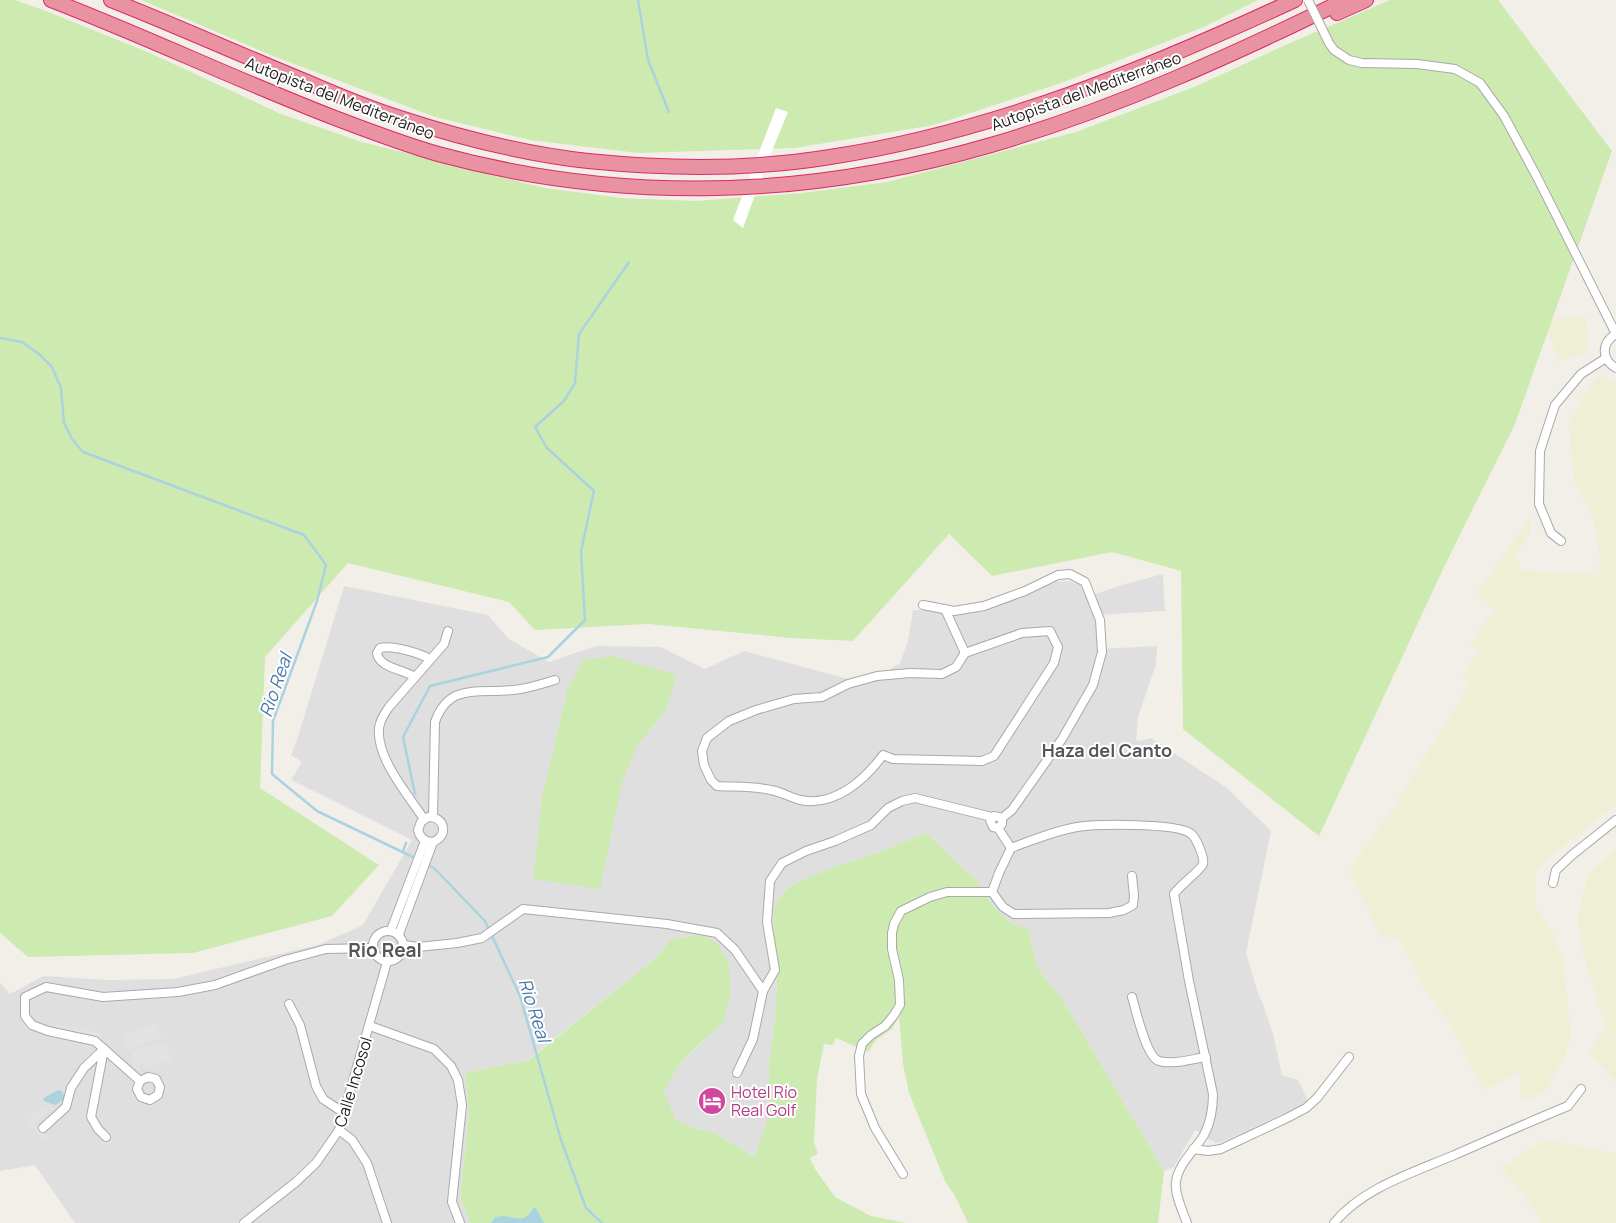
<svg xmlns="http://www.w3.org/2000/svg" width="1616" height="1223" font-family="Manrope,sans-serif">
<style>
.residential{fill:#e0dfdf}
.farmland{fill:#eef0d5}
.grass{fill:#cdebb0}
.parking{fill:#e2e2e2}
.water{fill:#aad3df}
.pier{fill:#fff}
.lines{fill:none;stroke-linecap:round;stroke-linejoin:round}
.stream{stroke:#aad3df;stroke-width:2.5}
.street-casing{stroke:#a9a9a9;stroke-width:10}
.highway-casing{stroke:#dc2a67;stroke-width:16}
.street{stroke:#fff;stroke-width:8}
.highway{stroke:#e892a2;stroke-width:14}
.street-bridge-casing{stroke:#a9a9a9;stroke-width:10;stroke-linecap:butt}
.street-bridge{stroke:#fff;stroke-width:8}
.labels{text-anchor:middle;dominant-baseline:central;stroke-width:4;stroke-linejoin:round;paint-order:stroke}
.street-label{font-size:16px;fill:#222;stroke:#fff}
.hotel-label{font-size:16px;fill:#b23c85;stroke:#fff;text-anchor:start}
.water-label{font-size:18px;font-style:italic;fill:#4a7aab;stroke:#fff}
.neighbourhood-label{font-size:18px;font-weight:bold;fill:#555;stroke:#fff}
.quarter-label{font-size:19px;font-weight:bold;fill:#555;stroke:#fff}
</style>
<rect width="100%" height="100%" fill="#f2efe9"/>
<path class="residential" d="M1163,574L1165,611L1094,615L1099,649L1157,646L1156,664L1138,717L1136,740L1139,741L1151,738L1227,788L1271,831L1246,953L1258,993L1263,1004L1273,1034L1282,1075L1298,1080L1308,1101L1298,1107L1222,1142L1215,1143L1195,1130L1174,1167L1164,1171L1063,1000L1038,968L1028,929L1011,923L993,906L978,882L926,833L877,853L833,867L798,882L788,887L776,903L773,960L777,981L775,1019L769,1064V1117L754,1157L715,1133L692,1127L675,1119L665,1096L664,1091L681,1062L707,1038L699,934L670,940L658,956L528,1060L465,1073L469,1114L460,1197L470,1223H75L35,1165L0,1171V983L10,994L43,976L108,980L173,979L318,945L363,925L412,840L291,780L302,762L291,755L296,743L344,586L488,615L509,639L549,662L596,646L661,647L705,669L744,651L867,684L900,663L908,641L913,610L983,612L1056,582L1069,581L1080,585L1087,597L1122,585Z"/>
<g class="farmland">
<path d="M1585,315L1589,352L1559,361L1543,321Z"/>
<path d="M1599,375L1616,382V805L1555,853L1536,871V909L1551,930L1563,959L1571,1036L1563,1061L1545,1091L1536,1097L1521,1099L1520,1075L1518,1072L1484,1091L1450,1023L1426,991L1398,938L1380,936L1349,870L1394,807L1469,685L1463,675L1479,651L1471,643L1494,608L1483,601L1478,591L1532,514L1529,535L1516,556L1521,570L1599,575L1600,556L1593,520L1574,481L1569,431V422L1590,385Z"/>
<path d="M1616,848V1082L1589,1053L1605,1025L1585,961L1577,920L1588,875Z"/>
<path d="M1546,1139L1616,1154V1223H1540L1539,1217L1502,1167Z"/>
</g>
<g class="grass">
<path d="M0,0H15L46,11L150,53L281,114L362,142L545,188L622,198L696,201L802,193L887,182L1076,132L1194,87L1281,47L1390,0H1498L1612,151L1515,424L1445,565L1319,836L1183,729L1181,571L1112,552L992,576L949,534L853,641L791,638L648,624L535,630L509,602L348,563L265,657L260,788L379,865L332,916L193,953L28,957L0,933Z"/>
<path d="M141,0H1258L1206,26L1064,82L934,125L795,148L638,153L530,140L435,117L273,56Z"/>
<path d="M613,656L676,675L666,710L637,746L622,782L600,889L533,879L542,798L568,687L583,660Z"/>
<path d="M926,833L978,882L993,906L1011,923L1028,929L1038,968L1063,1000L1164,1171L1158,1223H968L955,1196L945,1181L909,1093L903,1064L899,1017L892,1029L876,1040L868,1052L836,1038L833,1045L824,1044L817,1079L814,1142L818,1154L810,1158L815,1169L835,1197L871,1216L906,1223H470L460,1197L469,1114L465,1073L529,1060L658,956L670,940L699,934L716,942L728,961L731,992L724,1021L681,1062L664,1091L675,1119L692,1127L715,1133L754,1157L769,1116V1064L775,1019L777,981L773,960L774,912L776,903L788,887L798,882L833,867L877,853Z"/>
</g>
<g class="parking">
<path d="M157,1023L162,1039L128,1050L123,1035Z"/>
<path d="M56,1024L103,1033L102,1039L55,1030Z"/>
<path d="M165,1041L172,1060L146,1068L144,1062L140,1064L139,1069L133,1068L130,1058L133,1051Z"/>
<path d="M44,1108L48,1113L35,1123L46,1137L42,1140L27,1120Z"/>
</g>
<g class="water">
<path d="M59,1090L62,1091L64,1096L63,1100L55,1105L44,1101L43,1099C49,1094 53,1093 59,1090Z"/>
<path d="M533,1208H536L544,1223H491C499,1208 514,1223 526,1217C529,1215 531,1211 533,1208Z"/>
</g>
<path class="pier" d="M776,108L788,112L764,170L743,228L733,220Z"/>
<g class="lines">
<g class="stream">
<path d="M638,0L648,60L669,112"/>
<path d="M0,338L22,342L39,354L52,367L61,388L64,423L72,439L83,452L304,535L326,565L317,601L273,721L272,774L317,811L417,859"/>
<path d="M415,794L403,737L430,686L548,657L585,620L581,551L594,491L547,448L535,427L564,401L575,383L579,334L629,262"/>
<path d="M403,851L406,843"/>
<path d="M426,864L434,868L485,921L520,996L561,1140L586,1208L602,1223"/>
</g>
<defs>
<g id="street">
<path d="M1329,43L1334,50L1349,60L1362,63L1417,64L1455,69L1480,83L1504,116L1537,177L1616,334"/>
<path d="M1616,334C1601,343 1601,359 1616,368"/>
<path d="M1561,541L1551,533L1539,504L1540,451L1555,405L1581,374L1606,358"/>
<path d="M923,605L954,611L984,606L1025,591L1058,575L1070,574L1085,582L1100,620L1102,652L1093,685L1062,739L1012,810L1002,818"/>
<path d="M945,609L965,653"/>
<path d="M1050,631L1058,647L1054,663L994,756L982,761L893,759L883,755C864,781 834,807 800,800C790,797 781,792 771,790C754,786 735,787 717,786L711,780L704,765L702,751L707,738L729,721L756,710L794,699L822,697L848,684L877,676L910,673L942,674L956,667L965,653L1022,633Z"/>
<path d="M415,677C403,669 379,668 377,653L380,648C393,645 419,653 430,659"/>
<path d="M433,817L435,722C449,682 479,694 513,690C527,689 541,684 555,680"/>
<path d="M424,819C408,795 376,758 379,728C380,720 384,714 389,707L444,644L448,631"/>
<path d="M998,828L1002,824V818L994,816L990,820L993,827L998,828L1011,848"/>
<path d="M1553,883L1556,870L1572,855L1616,820"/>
<path d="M992,892L999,873L1011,848C1033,840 1054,831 1077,827C1097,824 1175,823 1190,833C1195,836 1198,844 1200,849C1202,854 1204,859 1203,864C1201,870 1180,885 1174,894L1189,981L1213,1094C1213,1108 1211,1122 1204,1135C1195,1150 1178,1164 1176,1182C1174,1193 1183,1212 1187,1223"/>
<path d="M391,930L425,841"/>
<circle cx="388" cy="946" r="15"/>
<path d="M399,934L433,842C449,836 445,816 428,817L421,822L418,830C420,838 425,842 433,842"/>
<path d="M404,945L418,947L457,943L482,938L523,909L667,924L717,933L735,950L763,991"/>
<path d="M1132,997C1136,1010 1146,1057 1159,1061C1173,1065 1192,1059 1206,1057"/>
<path d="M289,1004L300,1025L316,1086L323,1099L344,1113"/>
<path d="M370,1026L434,1049L451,1066L458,1080L462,1105L452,1202L460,1223"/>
<path d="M737,1073L753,1039L763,991L775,970L767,922L770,881L782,863L806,851L835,841L871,825L888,808L902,801L915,798L992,817"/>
<path d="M140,1081L137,1089L141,1097L150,1100L158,1095L160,1087L156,1079L148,1077L140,1081L95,1041L48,1031L32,1025L25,1016V997L46,987L103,997L178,992L215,985L285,960L326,949L373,948"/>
<path d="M43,1128L66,1107L71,1088L84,1068L104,1049L91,1117L98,1129L106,1137"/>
<path d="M339,1130L352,1140L367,1163L387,1223"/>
<path d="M1193,1149L1208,1151L1221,1149L1287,1118L1306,1108L1317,1098L1349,1057"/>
<path d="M903,1174L875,1128L861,1094L859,1056L862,1044L871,1035L885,1026L894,1015L900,1005L899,980L892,949V933L894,924L901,911L930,897L947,892H992L1003,907L1014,914L1109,913L1124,910L1133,905L1134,896L1132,876"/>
<path d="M244,1223L296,1182L316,1163L339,1130L387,962"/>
<path d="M1334,1223C1363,1188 1412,1173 1452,1156C1491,1139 1529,1122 1568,1106L1581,1089"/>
</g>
<g id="highway">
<path d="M51,0C147,37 239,81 335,118C369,131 403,144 438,154C622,204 809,198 991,145C1114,109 1231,56 1345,0"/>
<path d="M111,0C177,26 241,55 307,82C337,95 368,108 400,118C461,138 524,154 588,161C668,169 751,170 830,157C993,132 1146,69 1295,0"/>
<path d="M1337,13L1366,0"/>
</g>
</defs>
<use href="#street" class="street-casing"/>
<use href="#highway" class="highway-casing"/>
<use href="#street" class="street"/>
<use href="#highway" class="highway"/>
<defs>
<path id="street-bridge" d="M1308,0L1329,43"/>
</defs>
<use href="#street-bridge" class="street-bridge-casing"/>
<use href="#street-bridge" class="street-bridge"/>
</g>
<defs>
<symbol id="hotel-disc" viewBox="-11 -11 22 22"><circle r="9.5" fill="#d1479c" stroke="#fff"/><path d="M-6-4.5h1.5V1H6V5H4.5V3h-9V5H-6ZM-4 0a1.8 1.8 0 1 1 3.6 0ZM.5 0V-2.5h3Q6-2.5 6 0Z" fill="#fff"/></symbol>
</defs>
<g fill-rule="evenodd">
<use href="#hotel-disc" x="696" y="1085" width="32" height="32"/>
</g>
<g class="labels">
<g class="street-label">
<text transform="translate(1086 91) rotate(-20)">Autopista del Mediterráneo</text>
<text transform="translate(340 98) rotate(21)">Autopista del Mediterráneo</text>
<text transform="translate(353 1082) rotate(-73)">Calle Incosol</text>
</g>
<g class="hotel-label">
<text x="731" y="1092">Hotel Río<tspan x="731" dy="18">Real Golf</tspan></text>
</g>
<g class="water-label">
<text transform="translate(275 685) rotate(-71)">Rio Real</text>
<text transform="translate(535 1010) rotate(72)">Rio Real</text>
</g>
<g class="neighbourhood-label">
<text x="1107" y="750">Haza del Canto</text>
</g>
<g class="quarter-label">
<text x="385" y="950">Rio Real</text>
</g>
</g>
</svg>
